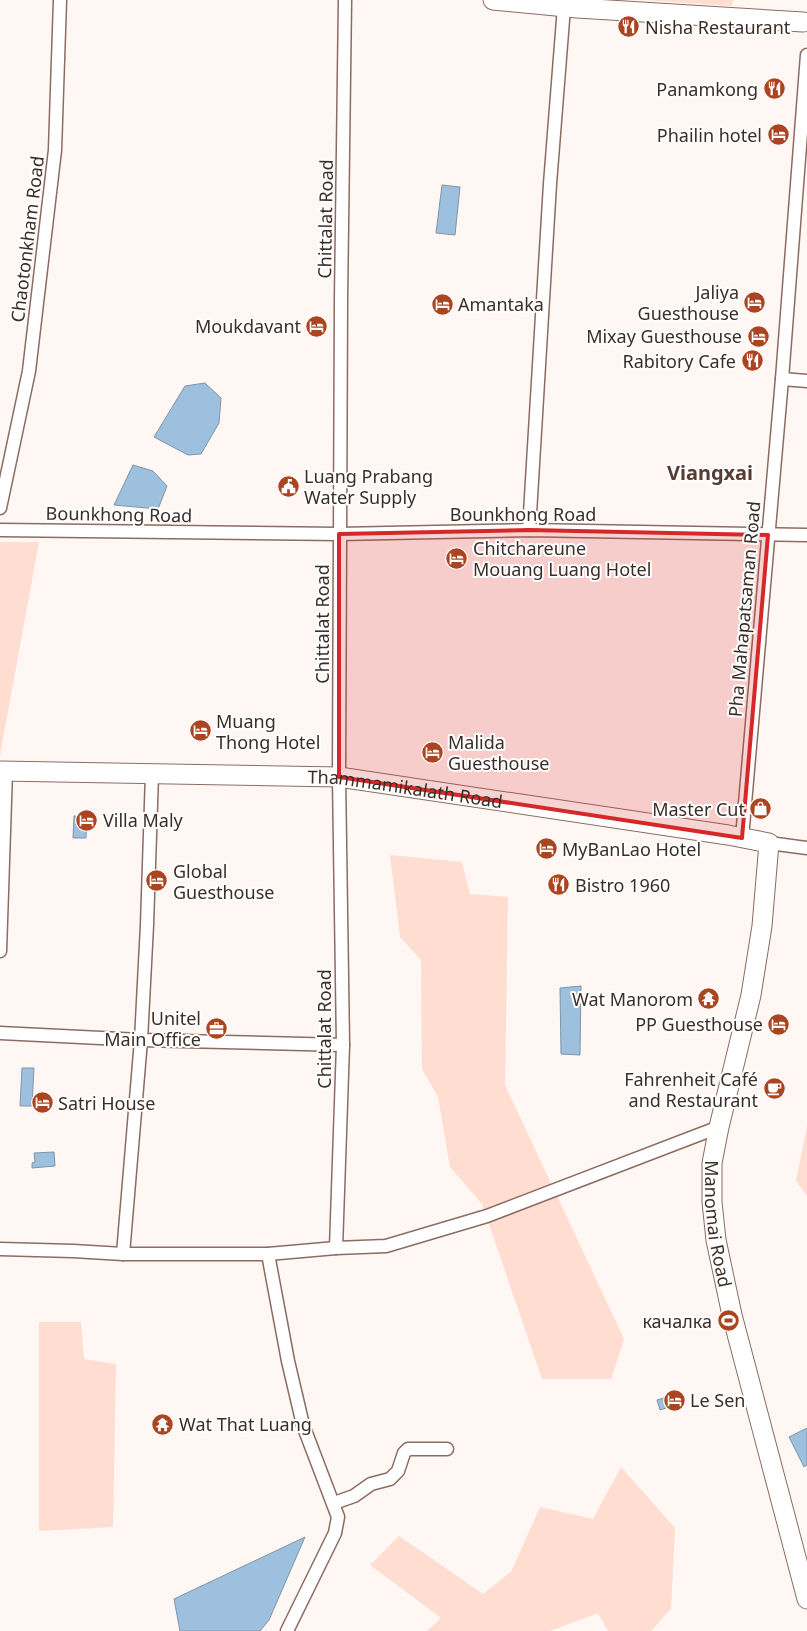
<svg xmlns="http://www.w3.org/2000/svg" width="807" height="1631" font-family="'Noto Sans',sans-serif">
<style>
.green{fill:#ffddd0}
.water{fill:#9dc0de;stroke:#8094a7}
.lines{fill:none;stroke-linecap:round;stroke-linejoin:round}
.street-casing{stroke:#8c6c60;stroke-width:15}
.secondary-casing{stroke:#8c6c60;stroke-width:21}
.street{stroke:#fff;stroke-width:12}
.secondary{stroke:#fff;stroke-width:19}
.marked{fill:#d62828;fill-opacity:0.2;stroke:#d62828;stroke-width:4;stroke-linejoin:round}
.labels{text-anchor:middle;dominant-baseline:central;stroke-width:4;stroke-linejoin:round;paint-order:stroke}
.poi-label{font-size:18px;fill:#3b2d28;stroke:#fff;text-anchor:start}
.street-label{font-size:18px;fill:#3b2d28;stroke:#fff}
.quarter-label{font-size:20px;font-weight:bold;fill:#583b31;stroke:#fff}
</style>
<rect width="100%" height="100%" fill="#fff7f4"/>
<g class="green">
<path d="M644,0H733L732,6Z"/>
<path d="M0,542H39L0,755Z"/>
<path d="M390,855L462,862L470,894L508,897L505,1085L624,1339L611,1379H542L482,1204L450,1167L438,1097L422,1069L421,960L400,937Z"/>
<path d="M807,1126V1196L796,1181Z"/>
<path d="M39,1322H81L84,1359L116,1364L113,1527L39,1531Z"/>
<path d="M621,1467L675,1528L671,1609L651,1631H608L598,1613L550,1631H427L441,1618L370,1565L399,1536L483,1594L511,1572L540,1507L593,1519Z"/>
</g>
<g class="water">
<path d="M442,185L460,187L455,235L436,233Z"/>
<path d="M205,383L221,398L219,423L201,454L188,455L154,437L185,386Z"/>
<path d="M133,465L153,471L167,486L158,509L114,505Z"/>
<path d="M74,816L87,817L86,838H73Z"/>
<path d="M581,986L580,1055L561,1054L560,988Z"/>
<path d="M22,1068H34L32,1106H20Z"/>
<path d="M54,1152L55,1166L32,1168V1163L35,1162L34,1153Z"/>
<path d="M681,1393L684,1402L660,1410L657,1400Z"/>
<path d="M807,1428V1465L804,1467L789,1437Z"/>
<path d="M305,1537L269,1620L260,1631H180L174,1599Z"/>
</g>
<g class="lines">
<defs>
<g id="street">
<path d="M782,379L807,381"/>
<path d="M0,508L29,371L55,150L60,0"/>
<path d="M0,530L339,534L529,530L807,535"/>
<path d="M529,530L550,184L564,7"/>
<path d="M742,838L782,379L807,55"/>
<path d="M769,843L807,848"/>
<path d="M0,951L6,771"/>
<path d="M0,1033L141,1040L343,1045"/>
<path d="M336,1248L343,1045L339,777L341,299L345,0"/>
<path d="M0,1249L73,1251L123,1254H268L336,1248L386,1246L487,1216L719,1127"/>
<path d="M123,1254L141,1040L147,925L152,774"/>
<path d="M268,1254L288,1361L303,1425L338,1517L335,1533L287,1631"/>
<path d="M334,1503L354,1496L371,1484L390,1479L398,1471L404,1453L408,1449H447"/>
</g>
<g id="secondary">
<path d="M493,0L577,8L803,22"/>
<path id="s1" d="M0,771L339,777L728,835L769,843L762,926L751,995L719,1127L712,1163V1202L716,1240L732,1315L807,1599"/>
</g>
</defs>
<use href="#street" class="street-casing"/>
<use href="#secondary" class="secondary-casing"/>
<use href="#street" class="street"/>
<use href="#secondary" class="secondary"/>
</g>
<path class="marked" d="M529,530L768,535L742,838L339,777V534Z"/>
<defs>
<symbol id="restaurant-disc" viewBox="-11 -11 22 22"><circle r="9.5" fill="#ab4420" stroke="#fff"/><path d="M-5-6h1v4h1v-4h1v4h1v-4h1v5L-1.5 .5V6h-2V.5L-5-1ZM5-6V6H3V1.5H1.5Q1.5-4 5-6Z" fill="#fff"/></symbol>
<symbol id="hotel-disc" viewBox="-11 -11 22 22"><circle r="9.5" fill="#ab4420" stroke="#fff"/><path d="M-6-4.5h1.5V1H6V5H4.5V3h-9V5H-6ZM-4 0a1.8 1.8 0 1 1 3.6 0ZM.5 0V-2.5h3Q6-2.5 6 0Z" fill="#fff"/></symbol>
<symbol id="civic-disc" viewBox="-11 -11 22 22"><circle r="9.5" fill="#ab4420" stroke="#fff"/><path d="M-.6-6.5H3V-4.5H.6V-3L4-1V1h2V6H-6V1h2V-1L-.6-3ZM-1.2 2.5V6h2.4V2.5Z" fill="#fff"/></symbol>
<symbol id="shop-disc" viewBox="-11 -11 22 22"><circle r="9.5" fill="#ab4420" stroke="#fff"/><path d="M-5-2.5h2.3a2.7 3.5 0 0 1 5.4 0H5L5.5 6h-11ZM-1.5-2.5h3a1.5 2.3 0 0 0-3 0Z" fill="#fff"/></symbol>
<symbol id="temple-disc" viewBox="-11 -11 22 22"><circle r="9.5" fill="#ab4420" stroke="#fff"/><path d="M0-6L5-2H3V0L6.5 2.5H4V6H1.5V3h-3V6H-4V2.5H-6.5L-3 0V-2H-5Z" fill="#fff"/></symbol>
<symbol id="office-disc" viewBox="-11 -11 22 22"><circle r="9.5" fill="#ab4420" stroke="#fff"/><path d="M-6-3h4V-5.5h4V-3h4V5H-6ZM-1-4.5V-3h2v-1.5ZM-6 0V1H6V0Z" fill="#fff"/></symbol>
<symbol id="cafe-disc" viewBox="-11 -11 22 22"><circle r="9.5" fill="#ab4420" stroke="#fff"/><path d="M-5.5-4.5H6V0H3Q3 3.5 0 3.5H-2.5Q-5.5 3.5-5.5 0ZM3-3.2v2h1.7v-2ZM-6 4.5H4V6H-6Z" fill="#fff"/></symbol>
<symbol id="stadium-disc" viewBox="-11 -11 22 22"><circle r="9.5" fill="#ab4420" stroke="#fff"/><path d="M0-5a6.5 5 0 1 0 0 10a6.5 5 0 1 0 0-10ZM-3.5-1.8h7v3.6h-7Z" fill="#fff"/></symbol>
</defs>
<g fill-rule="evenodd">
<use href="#restaurant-disc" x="616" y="14" width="25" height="25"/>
<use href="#restaurant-disc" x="762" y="76" width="25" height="25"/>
<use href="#hotel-disc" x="766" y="122" width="25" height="25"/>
<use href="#hotel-disc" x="742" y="290" width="25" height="25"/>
<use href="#hotel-disc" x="430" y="292" width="25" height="25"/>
<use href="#hotel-disc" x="304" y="314" width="25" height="25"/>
<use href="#hotel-disc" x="746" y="324" width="25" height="25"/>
<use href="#restaurant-disc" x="740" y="348" width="25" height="25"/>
<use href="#civic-disc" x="276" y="474" width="25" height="25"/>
<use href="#hotel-disc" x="444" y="546" width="25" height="25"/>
<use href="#hotel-disc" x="188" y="718" width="25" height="25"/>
<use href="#hotel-disc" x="420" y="740" width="25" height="25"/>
<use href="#shop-disc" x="748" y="796" width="25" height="25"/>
<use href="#hotel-disc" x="74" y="808" width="25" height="25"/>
<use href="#hotel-disc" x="534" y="836" width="25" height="25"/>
<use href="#hotel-disc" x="144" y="868" width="25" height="25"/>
<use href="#restaurant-disc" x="546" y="872" width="25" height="25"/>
<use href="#temple-disc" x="696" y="986" width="25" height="25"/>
<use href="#hotel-disc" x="766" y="1012" width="25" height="25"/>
<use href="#office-disc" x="204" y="1016" width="25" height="25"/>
<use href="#cafe-disc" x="762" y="1076" width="25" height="25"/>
<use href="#hotel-disc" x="30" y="1090" width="25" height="25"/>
<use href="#stadium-disc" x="716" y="1308" width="25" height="25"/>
<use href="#hotel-disc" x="662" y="1388" width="25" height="25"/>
<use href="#temple-disc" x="150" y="1412" width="25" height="25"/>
</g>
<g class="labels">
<g class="poi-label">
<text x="645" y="27">Nisha Restaurant</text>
<text x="758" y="89" text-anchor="end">Panamkong</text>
<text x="762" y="135" text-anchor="end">Phailin hotel</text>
<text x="739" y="292" text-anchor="end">Jaliya<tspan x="739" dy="21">Guesthouse</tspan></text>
<text x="458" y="304">Amantaka</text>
<text x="301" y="326" text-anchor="end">Moukdavant</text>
<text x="742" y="336" text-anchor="end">Mixay Guesthouse</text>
<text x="736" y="361" text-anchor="end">Rabitory Cafe</text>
<text x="304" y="476">Luang Prabang<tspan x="304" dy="21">Water Supply</tspan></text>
<text x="473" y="548">Chitchareune<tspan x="473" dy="21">Mouang Luang Hotel</tspan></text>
<text x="216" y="721">Muang<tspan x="216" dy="21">Thong Hotel</tspan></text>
<text x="448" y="742">Malida<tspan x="448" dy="21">Guesthouse</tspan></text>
<text x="745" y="809" text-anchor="end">Master Cut</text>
<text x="103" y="820">Villa Maly</text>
<text x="562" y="849">MyBanLao Hotel</text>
<text x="173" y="871">Global<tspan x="173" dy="21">Guesthouse</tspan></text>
<text x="575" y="885">Bistro 1960</text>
<text x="693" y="999" text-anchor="end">Wat Manorom</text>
<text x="201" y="1018" text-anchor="end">Unitel<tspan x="201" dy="21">Main Office</tspan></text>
<text x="763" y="1024" text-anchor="end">PP Guesthouse</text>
<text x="758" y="1079" text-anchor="end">Fahrenheit Café<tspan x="758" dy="21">and Restaurant</tspan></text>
<text x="58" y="1103">Satri House</text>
<text x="712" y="1321" text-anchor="end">качалка</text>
<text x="690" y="1400">Le Sen</text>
<text x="179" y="1424">Wat That Luang</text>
</g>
<g class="street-label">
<text transform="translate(325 219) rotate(-89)">Chittalat Road</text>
<text transform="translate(27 239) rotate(-83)">Chaotonkham Road</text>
<text transform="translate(119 514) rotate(1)">Bounkhong Road</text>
<text x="523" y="514">Bounkhong Road</text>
<text transform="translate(744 609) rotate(-85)">Pha Mahapatsaman Road</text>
<text transform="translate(322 624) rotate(-90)">Chittalat Road</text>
<text stroke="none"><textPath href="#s1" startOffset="406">Thammamikalath Road</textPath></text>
<text transform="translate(324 1029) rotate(-90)">Chittalat Road</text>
<text stroke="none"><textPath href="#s1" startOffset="1161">Manomai Road</textPath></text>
</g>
<g class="quarter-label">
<text x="710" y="472">Viangxai</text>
</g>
</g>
</svg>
